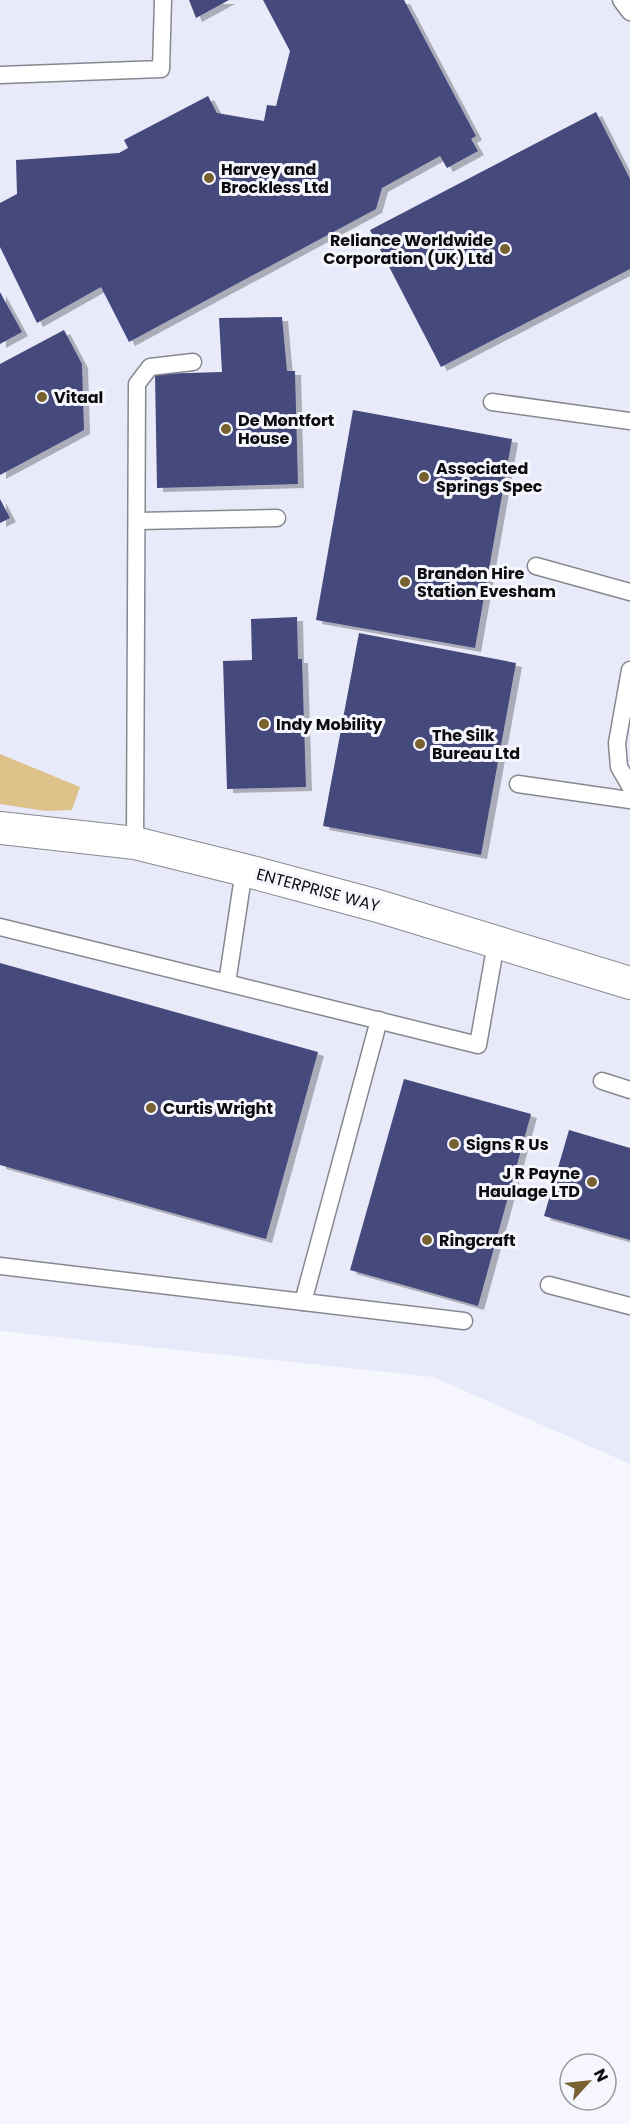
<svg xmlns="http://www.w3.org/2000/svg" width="630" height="2124" font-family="Poppins,sans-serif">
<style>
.built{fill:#e8eaf9}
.green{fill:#dec28a}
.building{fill:#45497c;filter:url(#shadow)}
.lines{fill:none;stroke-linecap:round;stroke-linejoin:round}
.service-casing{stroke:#87888f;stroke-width:19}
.minor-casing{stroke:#87888f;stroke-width:34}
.service{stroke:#fff;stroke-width:16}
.minor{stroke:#fff;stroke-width:32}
.poi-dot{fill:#786131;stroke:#f6f7fe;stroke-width:2}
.labels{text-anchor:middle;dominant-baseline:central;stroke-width:6;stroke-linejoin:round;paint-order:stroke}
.poi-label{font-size:16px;font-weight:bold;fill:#0c0c0e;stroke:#f6f7fe;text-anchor:start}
.street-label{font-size:16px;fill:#0c0c0e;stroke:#f6f7fe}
</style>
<defs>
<filter id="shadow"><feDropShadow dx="6" dy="4" stdDeviation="0" flood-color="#0004"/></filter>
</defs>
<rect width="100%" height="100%" fill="#f6f7fe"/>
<path class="built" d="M0,0H630V1464L433,1377L0,1331Z"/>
<path class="green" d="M0,754L80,787L72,810L46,811L0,804Z"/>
<g class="building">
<path d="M189,0H229L196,18Z"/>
<path d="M263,0H404L476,136L471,139L478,151L447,168L440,156L382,188L376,209L129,342L101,287L37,323L0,247V203L17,194L16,160L119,153L128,148L124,140L208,96L217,113L264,121L267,105L276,106L290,51Z"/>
<path d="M596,112L630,179V269L441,367L370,230Z"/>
<path d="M0,292L22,332L0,344Z"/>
<path d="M282,317L287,371H295L298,484L157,488L155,374L222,372L219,318Z"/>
<path d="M64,330L82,364L84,430L0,475V364Z"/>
<path d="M353,410L512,439L475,648L316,620Z"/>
<path d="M0,499L10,518L0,523Z"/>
<path d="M297,617L298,659H302L306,787L227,789L223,661L252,660L251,619Z"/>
<path d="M359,633L516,663L481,855L323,826Z"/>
<path d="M0,963L318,1052L266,1239L0,1165Z"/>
<path d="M404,1079L531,1114L478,1306L350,1270Z"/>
<path d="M569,1130L630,1148V1240L544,1216Z"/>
</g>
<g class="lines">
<defs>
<g id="service">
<path d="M621,0L630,12"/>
<path d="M0,75L161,69L163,0"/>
<path d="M492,402L630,421"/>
<path d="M138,521L277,518"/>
<path d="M536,566L630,592"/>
<path d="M630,670L617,743L619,767L630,786"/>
<path d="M518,784L630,800"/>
<path d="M135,843L137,384L150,367L193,362"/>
<path d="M0,927L478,1045L496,943"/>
<path d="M227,983L244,870"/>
<path d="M602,1081L630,1090"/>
<path d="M0,1266L464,1321"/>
<path d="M549,1285L630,1306"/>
<path d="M303,1302L379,1020"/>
</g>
<path id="minor" d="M0,828L135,843L244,870L378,906L630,983"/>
</defs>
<use href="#service" class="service-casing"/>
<use href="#minor" class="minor-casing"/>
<use href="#service" class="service"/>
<use href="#minor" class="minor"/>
</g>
<g class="poi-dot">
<circle cx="209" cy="178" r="6"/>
<circle cx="505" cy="249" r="6"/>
<circle cx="42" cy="397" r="6"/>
<circle cx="226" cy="429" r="6"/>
<circle cx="424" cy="477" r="6"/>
<circle cx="405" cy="582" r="6"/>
<circle cx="264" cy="724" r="6"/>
<circle cx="420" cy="744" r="6"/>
<circle cx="151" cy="1108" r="6"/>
<circle cx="454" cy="1144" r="6"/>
<circle cx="592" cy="1182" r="6"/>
<circle cx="427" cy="1240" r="6"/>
</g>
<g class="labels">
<g class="poi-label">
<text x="221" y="169">Harvey and<tspan x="221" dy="18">Brockless Ltd</tspan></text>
<text x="493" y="240" text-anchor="end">Reliance Worldwide<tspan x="493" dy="18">Corporation (UK) Ltd</tspan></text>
<text x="54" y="397">Vitaal</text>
<text x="238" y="420">De Montfort<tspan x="238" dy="18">House</tspan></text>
<text x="436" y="468">Associated<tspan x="436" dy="18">Springs Spec</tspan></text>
<text x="417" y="573">Brandon Hire<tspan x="417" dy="18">Station Evesham</tspan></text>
<text x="276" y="724">Indy Mobility</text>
<text x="432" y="735">The Silk<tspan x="432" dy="18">Bureau Ltd</tspan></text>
<text x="163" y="1108">Curtis Wright</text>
<text x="466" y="1144">Signs R Us</text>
<text x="580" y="1173" text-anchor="end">J R Payne<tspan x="580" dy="18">Haulage LTD</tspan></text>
<text x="439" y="1240">Ringcraft</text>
</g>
<g class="street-label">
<text transform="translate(318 890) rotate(15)">ENTERPRISE WAY</text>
</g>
</g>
<g transform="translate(588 2082) rotate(63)"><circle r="28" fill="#f6f7fe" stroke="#98999e" stroke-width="1.5"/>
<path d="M0-4.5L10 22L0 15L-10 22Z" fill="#786131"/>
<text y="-9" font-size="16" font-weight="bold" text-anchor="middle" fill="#0c0c0e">N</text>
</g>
</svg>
